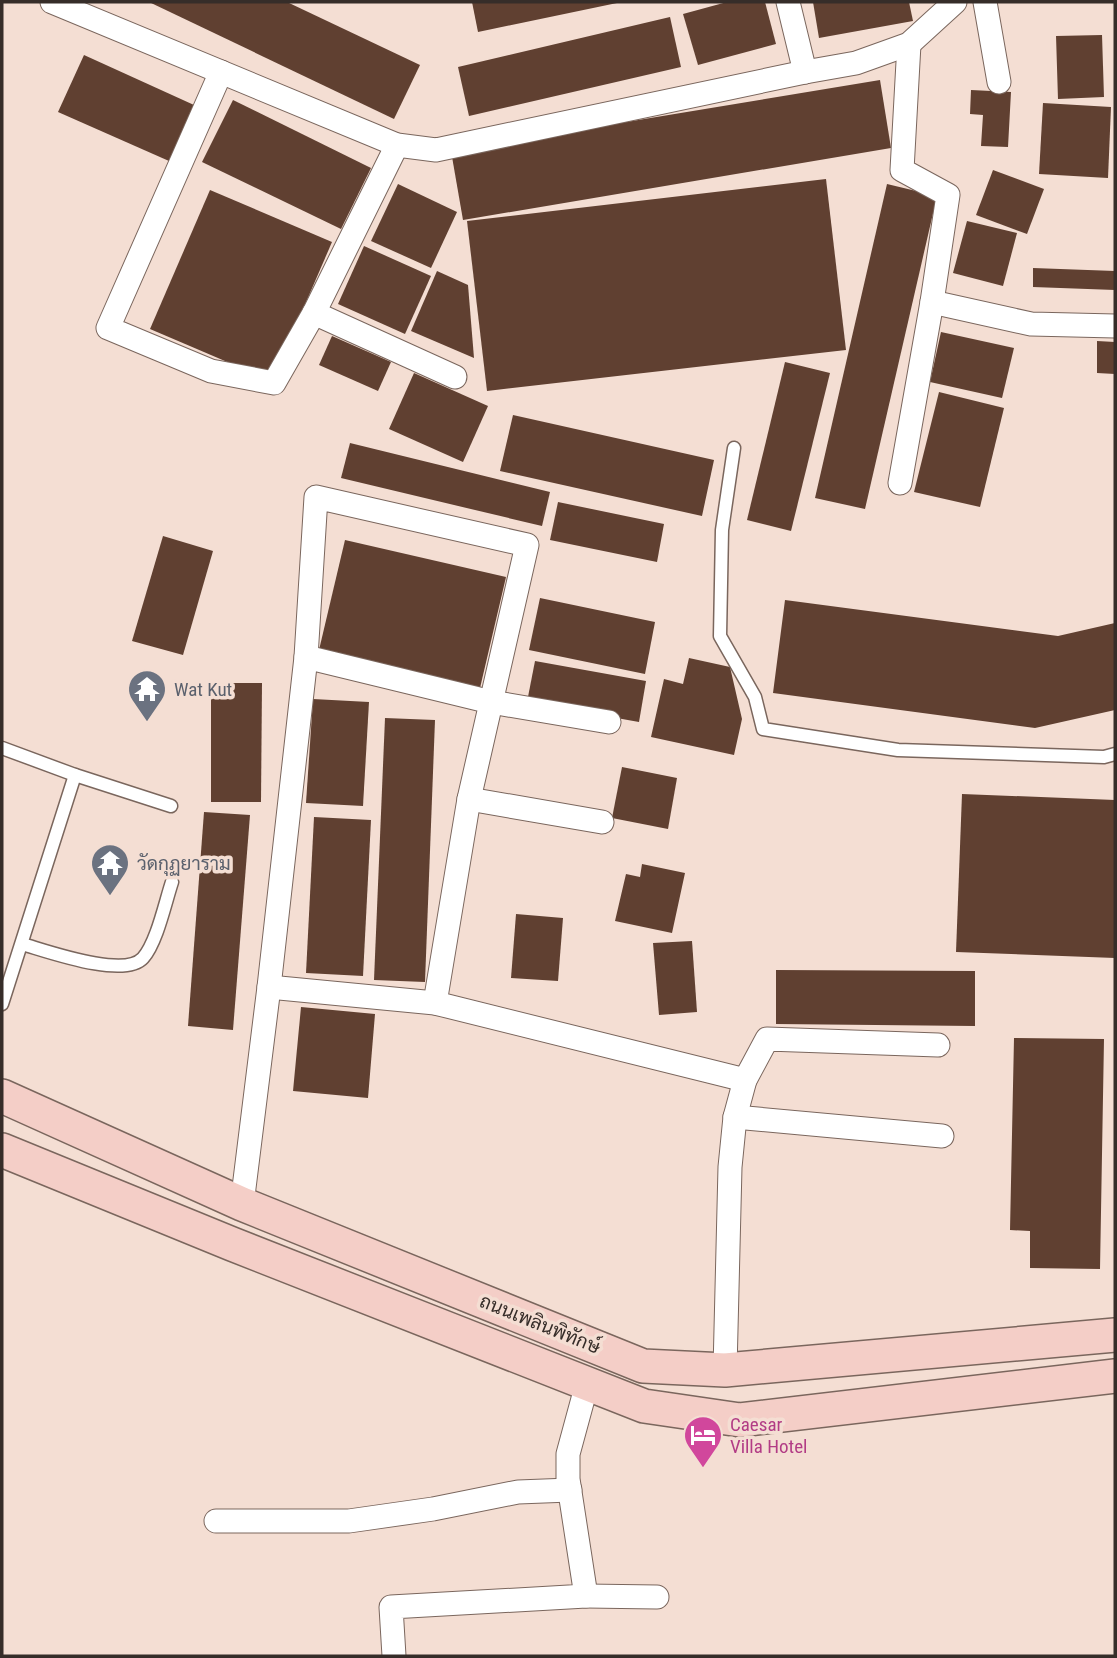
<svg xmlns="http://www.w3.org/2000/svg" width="1117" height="1658" font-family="'Roboto Condensed',Sarabun,sans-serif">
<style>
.building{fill:#604031}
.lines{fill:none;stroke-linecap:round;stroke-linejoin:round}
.lane-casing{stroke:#7a665d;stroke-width:15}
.street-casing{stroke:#7a665d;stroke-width:25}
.secondary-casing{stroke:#7a665d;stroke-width:36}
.lane{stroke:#fff;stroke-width:12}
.street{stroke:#fff;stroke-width:23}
.secondary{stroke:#f4cec7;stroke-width:33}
.labels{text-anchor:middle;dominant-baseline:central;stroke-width:7;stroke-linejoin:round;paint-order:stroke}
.worship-label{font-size:19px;fill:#5b616d;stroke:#f4ded3;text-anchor:start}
.street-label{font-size:19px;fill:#362d29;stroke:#f4ded3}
.hotel-label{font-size:19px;fill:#b23c85;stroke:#f4ded3;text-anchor:start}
</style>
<rect width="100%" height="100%" fill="#f4ded3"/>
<g class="building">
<path d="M149,2H287L420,65L394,119Z"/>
<path d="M472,2H617V3L478,32Z"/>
<path d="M727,2H765L776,44L698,65L683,14Z"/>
<path d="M813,2H909L913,21L819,38Z"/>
<path d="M670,17L681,67L469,116L458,67Z"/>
<path d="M1102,35L1104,97L1058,99L1056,36Z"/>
<path d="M84,55L194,105L169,161L58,112Z"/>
<path d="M880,80L891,148L463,220L451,151Z"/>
<path d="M971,90L1011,92L1008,147L981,146L983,115L970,114Z"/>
<path d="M233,100L371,168L341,229L202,162Z"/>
<path d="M1043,103L1111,107L1108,178L1039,174Z"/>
<path d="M993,170L1044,189L1027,234L976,215Z"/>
<path d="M826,179L846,350L487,391L467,221Z"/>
<path d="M398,184L457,212L431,268L371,241Z"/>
<path d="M887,184L937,196L865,509L815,498Z"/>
<path d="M210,190L332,242L272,381L150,329Z"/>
<path d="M967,221L1017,233L1003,286L953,273Z"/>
<path d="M364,246L431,276L405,334L338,304Z"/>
<path d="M1033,268L1115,271V290L1033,287Z"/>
<path d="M437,271L468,285L474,358L411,331Z"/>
<path d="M941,332L1014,348L1002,398L930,382Z"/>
<path d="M332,336L391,362L378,391L319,365Z"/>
<path d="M1097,341L1115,342V374L1097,373Z"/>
<path d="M785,362L830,373L791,531L747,520Z"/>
<path d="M414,373L488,406L463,462L389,429Z"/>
<path d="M939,392L1004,408L980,507L914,492Z"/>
<path d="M513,415L714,460L702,516L500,471Z"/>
<path d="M350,443L550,492L542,526L341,478Z"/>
<path d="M558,502L664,524L657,562L550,540Z"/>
<path d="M163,536L213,551L183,655L132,641Z"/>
<path d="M345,540L506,577L480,688L319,650Z"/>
<path d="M540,598L655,622L645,674L529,650Z"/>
<path d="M785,600L1058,636L1115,623V710L1035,728L773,693Z"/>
<path d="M689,658L730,667L742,719L734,755L651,737L664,679L683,684Z"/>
<path d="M535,661L646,681L639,722L527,702Z"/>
<path d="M211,683H262L261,802H211Z"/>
<path d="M313,699L369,702L363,806L306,803Z"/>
<path d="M385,718L435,720L425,982L374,980Z"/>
<path d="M622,767L677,778L668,829L612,818Z"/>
<path d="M962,794L1115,800V958L956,952Z"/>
<path d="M204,812L250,815L233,1030L188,1026Z"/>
<path d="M314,817L371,820L363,976L306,973Z"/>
<path d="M642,864L685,873L672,933L615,921L626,874L640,877Z"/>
<path d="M516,914L563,918L558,981L511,978Z"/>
<path d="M692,941L697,1012L659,1015L653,943Z"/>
<path d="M776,970L975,971V1026L776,1024Z"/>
<path d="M301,1007L375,1014L368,1098L293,1091Z"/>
<path d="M1014,1038L1104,1039L1100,1269L1030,1268V1231L1010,1230Z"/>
</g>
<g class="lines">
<defs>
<g id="lane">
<path d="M734,448L722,530L720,636L755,697L763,729L898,750L1104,757L1115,754"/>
<path d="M2,748L75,775L171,806"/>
<path d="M22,944C47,951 124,979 143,958C157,942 165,903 172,882"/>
<path d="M2,1004L75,775"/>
</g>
<g id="street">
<path d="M52,2L397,145L436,150L805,72L856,63L909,44L955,2"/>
<path d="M788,2L805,72"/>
<path d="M985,2L999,82"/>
<path d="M221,72L108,328L211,371L274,383L314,313L397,145"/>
<path d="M932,302L1031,324L1115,326"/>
<path d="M314,313L455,377"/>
<path d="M900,483L932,302L948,195L902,170L909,44"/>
<path d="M306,657L491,702L609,722"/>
<path d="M469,799L602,822"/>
<path d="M269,987L435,1003L745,1080"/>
<path d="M735,1117L942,1136"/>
<path d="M242,1204L269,987L306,657L316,497L527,545L469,799L435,1003"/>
<path d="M725,1370L730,1167L735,1117L745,1080L767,1039L938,1045"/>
<path d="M216,1521H349L433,1509L518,1492L570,1490"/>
<path d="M586,1596L657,1597"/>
<path d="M394,1656L391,1607L586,1596L568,1479V1454L587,1384"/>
</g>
<g id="secondary">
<path d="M2,1096L242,1204L643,1366L725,1370L1115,1335"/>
<path d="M2,1150L232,1244L644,1406L740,1420L1115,1376"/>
</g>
</defs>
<use href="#lane" class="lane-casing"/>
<use href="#street" class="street-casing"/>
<use href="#secondary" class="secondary-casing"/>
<use href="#lane" class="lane"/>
<use href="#street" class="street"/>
<use href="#secondary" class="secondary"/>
</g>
<defs>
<symbol id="temple-pin" viewBox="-11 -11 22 30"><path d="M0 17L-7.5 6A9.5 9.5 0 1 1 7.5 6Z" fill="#6b7280" stroke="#f4ded3"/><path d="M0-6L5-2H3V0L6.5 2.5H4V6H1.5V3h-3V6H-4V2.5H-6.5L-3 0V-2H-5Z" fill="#fff"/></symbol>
<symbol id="hotel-pin" viewBox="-11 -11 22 30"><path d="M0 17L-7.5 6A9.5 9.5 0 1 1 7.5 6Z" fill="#d1479c" stroke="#f4ded3"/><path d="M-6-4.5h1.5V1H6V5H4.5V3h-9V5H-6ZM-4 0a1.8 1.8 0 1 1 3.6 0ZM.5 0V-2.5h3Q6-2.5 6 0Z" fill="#fff"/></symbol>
</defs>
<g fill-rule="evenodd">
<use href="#temple-pin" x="125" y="667" width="44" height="60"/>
<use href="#temple-pin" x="88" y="841" width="44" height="60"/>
<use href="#hotel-pin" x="681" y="1413" width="44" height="60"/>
</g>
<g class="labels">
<g class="worship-label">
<text x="174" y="689">Wat Kut</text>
<text x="137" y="863">วัดกุฏยาราม</text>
</g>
<g class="street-label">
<text transform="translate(540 1324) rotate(22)">ถนนเพลินพิทักษ์</text>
</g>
<g class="hotel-label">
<text x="730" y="1424">Caesar<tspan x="730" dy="22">Villa Hotel</tspan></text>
</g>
</g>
<rect width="1117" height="1658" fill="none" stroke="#362d29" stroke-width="7"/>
</svg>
